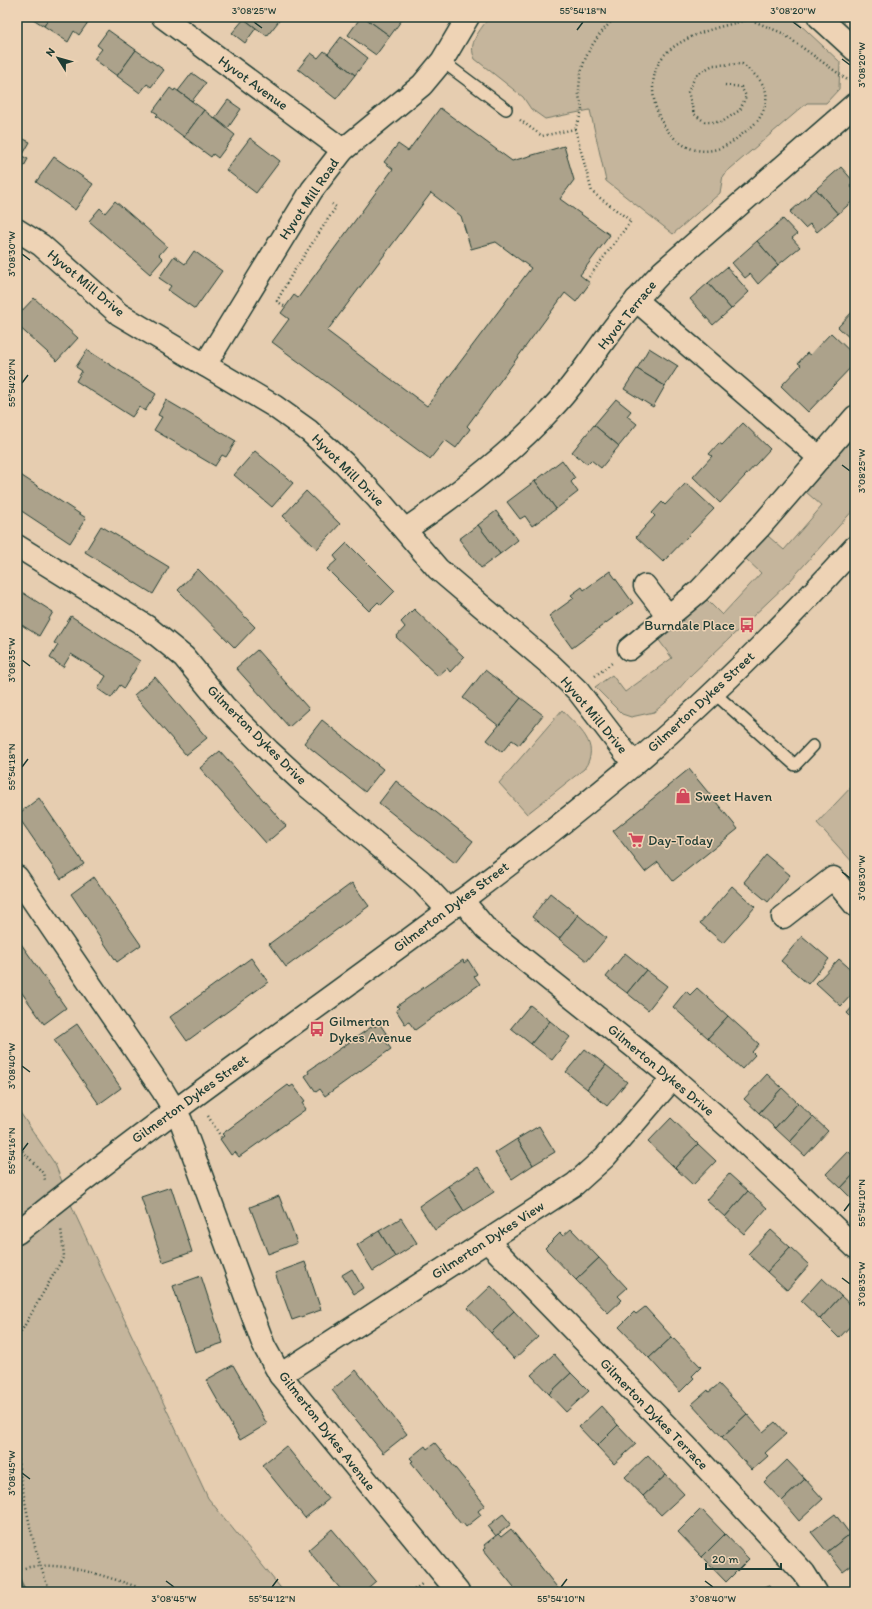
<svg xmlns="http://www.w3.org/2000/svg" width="872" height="1609" font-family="Itim,sans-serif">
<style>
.green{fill:#c5b59c;stroke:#727968}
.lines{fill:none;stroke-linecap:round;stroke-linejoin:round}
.stream{stroke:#667060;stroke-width:7}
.building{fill:#aca28b;stroke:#1f3d34;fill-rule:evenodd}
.service-casing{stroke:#1f3d34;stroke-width:14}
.minor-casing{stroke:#1f3d34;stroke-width:25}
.secondary-casing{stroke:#1f3d34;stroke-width:25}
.path{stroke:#1f3d34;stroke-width:2.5;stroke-dasharray:1 3;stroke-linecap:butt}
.service{stroke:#eed3b5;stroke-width:11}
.minor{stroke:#eed3b5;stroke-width:22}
.secondary{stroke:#eed3b5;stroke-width:22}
.ticks{fill:none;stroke:#1f3d34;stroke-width:1.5}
.labels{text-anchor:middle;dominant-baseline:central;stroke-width:3;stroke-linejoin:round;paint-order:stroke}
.street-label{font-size:14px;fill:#1f3d34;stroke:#eed3b5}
.poi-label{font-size:14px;fill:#1f3d34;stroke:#eed3b5;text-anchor:start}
.neatline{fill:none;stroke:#1f3d34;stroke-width:1.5}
.ticks-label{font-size:10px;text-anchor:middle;fill:#1f3d34}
</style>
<rect width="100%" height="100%" fill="#e6cdb0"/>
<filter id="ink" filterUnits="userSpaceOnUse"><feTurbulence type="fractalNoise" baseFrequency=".025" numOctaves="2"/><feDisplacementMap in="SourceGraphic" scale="8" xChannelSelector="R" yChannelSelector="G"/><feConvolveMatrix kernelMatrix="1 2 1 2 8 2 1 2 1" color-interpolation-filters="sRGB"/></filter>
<g filter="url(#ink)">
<g class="green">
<path d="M489,17H792L840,62L839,89L826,103H807L723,175L720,193L673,234L606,181L590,110L545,119L531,109L523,97L475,59C467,43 480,31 489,17Z"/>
<path d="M850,441L855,446V508L789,582L691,675L670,699L654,712L631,717L622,714L595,687L612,675L625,692L672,658L658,639L707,600L722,615L761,573L746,559L768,536L784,550L822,506L806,492Z"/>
<path d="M562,710C578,728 602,744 584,769L527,814L499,783Z"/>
<path d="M855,783V865L817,823Z"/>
<path d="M17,1108L55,1164L75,1214L208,1498L284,1592H17Z"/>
</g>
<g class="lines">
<path class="stream" d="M17,1579L23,1592"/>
</g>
<g class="building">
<path d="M30,17H50L44,26Z"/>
<path d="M50,17H89L91,18L79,35L74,31L68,42L44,26Z"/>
<path d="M241,17H282L267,36Z"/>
<path d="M361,17H364L390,36L376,55L348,35Z"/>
<path d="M364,17H404L390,36Z"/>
<path d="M244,19L256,28L245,43L232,33Z"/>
<path d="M108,30L136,50L117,76L94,59L102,49L97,45Z"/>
<path d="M341,37L368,58L355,75L328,54Z"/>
<path d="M136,50L164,70L151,87L147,84L140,93L117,76Z"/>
<path d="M324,51L355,75L336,99L298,69L311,53L318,58Z"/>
<path d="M192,73L206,83L192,101L178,91Z"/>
<path d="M170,88L174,91L175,89L204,110L184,137L156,116L158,114L153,111Z"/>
<path d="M228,100L241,109L228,128L215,118Z"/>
<path d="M440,108L512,161L564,146L574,180L560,199L610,235L580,275L590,283L576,302L565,293L467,426L470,429L456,448L445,440L430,459L272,342L289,319L281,313L294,295L298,298L393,169L384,162L398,144L408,151ZM431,193L461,216L471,249L496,242L531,268L427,406L327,331Z"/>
<path d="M204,110L235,135L218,158L213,154L211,157L184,137Z"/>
<path d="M17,136L30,142L22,156L28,159L19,175L17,174Z"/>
<path d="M250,138L280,161L256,193L226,170Z"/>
<path d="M54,157L93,184L75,210L36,182Z"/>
<path d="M841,167L854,182L850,186L855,191V199L838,214L816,189Z"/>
<path d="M816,189L838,214L817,232L810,224L805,228L790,212Z"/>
<path d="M115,201L167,246L159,255L163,259L150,274L89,221L100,208L105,213Z"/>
<path d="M783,219L797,234L792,238L800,247L778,265L757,241Z"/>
<path d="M757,241L778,265L758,284L750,274L745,278L732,263Z"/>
<path d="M194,251L222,271L195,309L168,290L171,286L159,278L174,256L185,264Z"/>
<path d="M727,267L749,292L731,309L708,283Z"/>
<path d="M708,283L731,309L713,325L690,299Z"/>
<path d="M34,298L78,338L57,361L17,325V316Z"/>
<path d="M855,309V343L838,327Z"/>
<path d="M831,333L855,356V363L808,412L781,386L801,365L798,363L807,353L810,355Z"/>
<path d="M649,348L678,366L665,386L637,369Z"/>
<path d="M87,350L156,394L145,411L139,407L132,417L76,381L82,371L76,367Z"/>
<path d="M637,369L665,386L653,407L624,389Z"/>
<path d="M616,399L631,411L627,416L637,424L619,446L594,425Z"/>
<path d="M166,400L236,441L226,457L222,455L215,466L154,430L162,417L158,415Z"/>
<path d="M743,423L770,449L720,503L693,477L712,456L709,454L719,443L722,445Z"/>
<path d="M594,425L619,446L601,468L591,460L587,464L572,452Z"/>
<path d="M255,451L293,483L272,507L234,475Z"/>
<path d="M562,460L575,478L571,482L578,492L556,509L535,481Z"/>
<path d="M19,474L86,518L70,543L17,508V477Z"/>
<path d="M535,481L556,509L532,526L525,516L520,519L507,502Z"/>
<path d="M686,483L714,509L663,562L636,537L655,516L652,513L662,502L665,505Z"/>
<path d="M306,491L340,524L317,549L283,516Z"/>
<path d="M496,511L518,540L500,554L478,525Z"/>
<path d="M478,525L500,554L481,568L459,539Z"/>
<path d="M101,526L169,567L153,594L85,552Z"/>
<path d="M347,543L395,591L381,605L378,602L369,611L327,569L337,560L334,556Z"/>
<path d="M198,569L255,627L235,648L178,590Z"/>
<path d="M610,571L633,603L572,648L549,616L574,598L571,595L582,587L584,590Z"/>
<path d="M17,589L53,612L39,636L17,622Z"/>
<path d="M414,609L464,657L450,672L447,668L438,676L396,637L405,627L401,622Z"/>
<path d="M71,616L140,661L124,688L120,685L111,698L98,689L106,676L71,654L63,667L50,658L58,645L54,643Z"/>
<path d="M257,650L309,709L289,727L236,668Z"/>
<path d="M485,670L521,698L499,726L463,698Z"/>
<path d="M155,677L207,738L186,755L134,695Z"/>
<path d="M521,698L543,715L519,745L512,740L502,752L487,740Z"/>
<path d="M322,720L383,769L365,792L304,743Z"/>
<path d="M220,751L286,826L266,843L200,768Z"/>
<path d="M689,769L738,829L673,881L658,862L645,872L613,831Z"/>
<path d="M396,781L473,841L455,863L379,803Z"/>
<path d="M39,798L84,864L61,879L17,815Z"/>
<path d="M766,855L790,875L768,902L744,882Z"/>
<path d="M94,877L141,945L117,962L71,894Z"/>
<path d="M352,883L369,906L286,967L269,944Z"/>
<path d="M732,886L755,907L723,943L700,923Z"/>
<path d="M550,893L578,915L559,939L532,917Z"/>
<path d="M578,915L606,938L587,961L559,939Z"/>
<path d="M802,936L829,959L808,984L781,961Z"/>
<path d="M17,938L66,1008L44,1024L17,986Z"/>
<path d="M625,953L646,970L627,993L606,977Z"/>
<path d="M251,958L268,982L187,1041L170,1017Z"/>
<path d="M839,959L855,973V991L841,1006L816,983Z"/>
<path d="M463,960L464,963L468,960L477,974L474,976L480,984L415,1030L409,1022L405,1024L396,1010L399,1008L397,1006Z"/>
<path d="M646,970L667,986L648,1010L627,993Z"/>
<path d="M697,988L728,1016L708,1038L673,1007L686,991L690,995Z"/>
<path d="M855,1004V1021L847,1013Z"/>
<path d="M530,1005L550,1021L531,1044L511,1028Z"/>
<path d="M728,1016L759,1044L752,1052L755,1055L742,1069L708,1038Z"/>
<path d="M550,1021L570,1037L552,1060L531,1044Z"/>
<path d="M379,1023L390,1039L386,1042L391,1049L325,1096L320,1089L316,1092L305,1076L309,1073L308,1071L374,1025L375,1027Z"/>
<path d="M77,1024L121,1088L99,1104L54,1040Z"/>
<path d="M585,1049L606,1065L587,1089L566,1072Z"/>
<path d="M606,1065L627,1082L607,1106L587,1089Z"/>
<path d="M767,1074L782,1088L759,1113L744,1099Z"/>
<path d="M288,1085L290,1087L293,1085L305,1101L302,1103L306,1109L239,1157L235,1152L231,1155L220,1139L224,1136L222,1134Z"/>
<path d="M782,1088L798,1103L775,1128L759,1113Z"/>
<path d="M798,1103L813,1117L790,1142L775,1128Z"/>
<path d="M813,1117L828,1131L805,1156L790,1142Z"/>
<path d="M671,1118L698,1144L675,1168L648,1142Z"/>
<path d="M539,1126L555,1152L533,1165L517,1139Z"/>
<path d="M517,1139L533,1165L512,1179L495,1153Z"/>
<path d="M698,1144L716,1161L693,1185L675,1168Z"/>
<path d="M848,1151L855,1158V1173L841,1188L826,1174Z"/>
<path d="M478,1167L494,1192L464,1211L448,1186Z"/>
<path d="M855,1173V1202L841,1188Z"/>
<path d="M729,1174L748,1191L725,1217L706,1200Z"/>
<path d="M448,1186L464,1211L435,1230L419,1206Z"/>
<path d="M171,1187L192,1252L163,1262L141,1197Z"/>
<path d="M748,1191L767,1208L744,1234L725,1217Z"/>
<path d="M279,1196L297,1243L268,1254L250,1207Z"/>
<path d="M401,1218L417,1243L395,1257L379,1231Z"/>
<path d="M571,1229L599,1258L576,1280L545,1248L560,1233L563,1236Z"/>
<path d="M771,1230L790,1247L767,1272L748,1254Z"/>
<path d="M379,1231L395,1257L373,1271L357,1245Z"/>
<path d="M790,1247L809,1265L787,1290L767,1272Z"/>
<path d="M599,1258L627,1288L618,1296L622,1300L608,1313L576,1280Z"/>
<path d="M305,1262L321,1310L292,1320L275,1273Z"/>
<path d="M352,1269L363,1288L354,1294L342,1275Z"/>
<path d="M201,1276L223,1343L195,1352L173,1286Z"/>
<path d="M822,1278L841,1296L820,1319L801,1301Z"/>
<path d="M491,1286L514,1311L491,1333L468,1308Z"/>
<path d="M841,1296L855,1309V1321L839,1338L820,1319Z"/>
<path d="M645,1307L672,1337L649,1358L619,1327L634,1312L636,1314Z"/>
<path d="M514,1311L538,1337L514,1359L491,1333Z"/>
<path d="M672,1337L701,1367L692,1376L694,1378L680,1392L649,1358Z"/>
<path d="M554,1354L571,1373L549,1394L531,1375Z"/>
<path d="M233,1365L267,1424L240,1440L206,1380Z"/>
<path d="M356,1370L407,1434L383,1453L332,1390Z"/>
<path d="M571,1373L589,1391L566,1412L549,1394Z"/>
<path d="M719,1384L747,1414L722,1437L692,1404L708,1390L709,1392Z"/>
<path d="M601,1406L618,1425L597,1446L579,1427Z"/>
<path d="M747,1414L763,1432L775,1422L786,1434L765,1453L768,1456L752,1470L722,1437Z"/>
<path d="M618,1425L636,1444L614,1464L597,1446Z"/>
<path d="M435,1443L485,1505L478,1511L481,1515L466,1527L463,1523L461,1524L411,1462L413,1461L410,1458L425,1446L427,1449Z"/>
<path d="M286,1446L329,1499L305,1518L262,1465Z"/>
<path d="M648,1455L666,1475L643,1496L625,1477Z"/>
<path d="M787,1460L805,1479L782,1501L764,1482Z"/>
<path d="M666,1475L684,1494L661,1515L643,1496Z"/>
<path d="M805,1479L823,1499L799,1521L782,1501Z"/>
<path d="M701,1509L725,1534L702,1557L678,1532Z"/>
<path d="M503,1514L511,1524L496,1536L488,1526Z"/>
<path d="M835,1514L850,1534L827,1552L811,1532Z"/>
<path d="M332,1529L376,1581L363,1592H343L308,1550Z"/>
<path d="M511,1529L560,1591L559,1592H518L484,1550L486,1548L484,1545L498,1534L501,1537Z"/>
<path d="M725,1534L749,1559L726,1582L702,1557Z"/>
<path d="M850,1534L855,1540V1563L843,1572L827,1552Z"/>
<path d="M770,1585L772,1592H752L755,1591Z"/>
</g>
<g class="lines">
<defs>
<g id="service">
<path d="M442,61L506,109"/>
<path d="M713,692L795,765L813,746"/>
</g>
<g id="minor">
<path d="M163,17L343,150"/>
<path d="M819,17L855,50"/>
<path d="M17,230L41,245L119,314L274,406L309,431L344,463L378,499L438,569L552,666L578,691L634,764"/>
<path d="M636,300L820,458"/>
<path d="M205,365L312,190L343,150L422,85L442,61L468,17"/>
<path d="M405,530C458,494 511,454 554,406C575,384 591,358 609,334C625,312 643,292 662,272L855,104"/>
<path d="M17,546L146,626L184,657L224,706L269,751L307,786L421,881L448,910"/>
<path d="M645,586L668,616"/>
<path d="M629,649L699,591L759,528L855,417"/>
<path d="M17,877L163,1091L181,1121L264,1346L280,1375L458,1592"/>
<path d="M462,900L486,929L673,1078L733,1131L855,1247"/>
<path d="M783,917L833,878L855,905"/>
<path d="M487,1241L686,1446L804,1573L816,1592"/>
<path d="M280,1375L575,1184L605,1157L673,1078"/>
</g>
<path id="secondary" d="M17,1233C217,1070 436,931 633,765C712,698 786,623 855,547"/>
</defs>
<use href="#service" class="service-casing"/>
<use href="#minor" class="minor-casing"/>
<use href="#secondary" class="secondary-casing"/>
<g class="path">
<path d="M744,17L782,33L849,81"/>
<path d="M725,85L741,87L746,96L740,110L722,122H705L694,114L688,92L696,75L713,65L742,64C759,78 773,88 763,111C759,122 750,128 741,135C677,191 623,83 672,48C696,31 723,26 751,19"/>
<path d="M520,120L542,136L575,129L592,192L631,221L589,277"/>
<path d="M575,129C577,123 582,114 582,108C581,102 578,96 579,90C580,59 594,38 616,17"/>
<path d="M284,306L277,301L292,274L336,207L332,204"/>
<path d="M595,676L612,663"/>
<path d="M208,1116L221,1137"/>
<path d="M17,1145L43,1173L45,1180"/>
<path d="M17,1339L64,1256L61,1228"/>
<path d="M17,1456C25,1502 32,1548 50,1592"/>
<path d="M17,1570C61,1556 112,1580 154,1592"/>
<path d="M411,1592L422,1584"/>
</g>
<use href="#service" class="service"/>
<use href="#minor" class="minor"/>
<use href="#secondary" class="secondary"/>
</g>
</g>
<path class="ticks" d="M254,22L262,28M793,22L801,28M577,30L583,22M842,59L850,65M22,254L30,260M22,383L28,375M842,465L850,471M22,660L30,666M22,767L28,759M842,872L850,878M22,1066L30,1072M22,1151L28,1143M844,1211L850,1203M842,1278L850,1284M22,1473L30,1479M166,1581L174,1587M705,1581L713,1587M272,1587L278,1579M561,1587L567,1579"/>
<defs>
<symbol id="bus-bare" viewBox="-9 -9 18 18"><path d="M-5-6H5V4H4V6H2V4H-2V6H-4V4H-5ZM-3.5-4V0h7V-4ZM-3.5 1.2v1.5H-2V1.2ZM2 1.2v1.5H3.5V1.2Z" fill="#d1495b" stroke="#eed3b5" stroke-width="2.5" paint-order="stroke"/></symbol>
<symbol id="shop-bare" viewBox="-9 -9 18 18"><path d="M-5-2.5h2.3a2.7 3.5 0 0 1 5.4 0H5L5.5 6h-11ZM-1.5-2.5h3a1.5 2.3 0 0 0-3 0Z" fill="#d1495b" stroke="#eed3b5" stroke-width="2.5" paint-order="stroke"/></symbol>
<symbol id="supermarket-bare" viewBox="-9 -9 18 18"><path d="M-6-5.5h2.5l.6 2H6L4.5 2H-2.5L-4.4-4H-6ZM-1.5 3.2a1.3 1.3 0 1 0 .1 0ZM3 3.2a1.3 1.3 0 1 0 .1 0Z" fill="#d1495b" stroke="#eed3b5" stroke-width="2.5" paint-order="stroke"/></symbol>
</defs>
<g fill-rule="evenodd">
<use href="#bus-bare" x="736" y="614" width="22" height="22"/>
<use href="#shop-bare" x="672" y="785" width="22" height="22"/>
<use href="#supermarket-bare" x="625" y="829" width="22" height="22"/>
<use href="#bus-bare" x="306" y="1018" width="22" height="22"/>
</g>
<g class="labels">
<g class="street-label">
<text transform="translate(253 83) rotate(36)">Hyvot Avenue</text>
<text transform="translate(309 199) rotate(-56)">Hyvot Mill Road</text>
<text transform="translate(86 283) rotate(40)">Hyvot Mill Drive</text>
<text transform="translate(627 315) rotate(-51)">Hyvot Terrace</text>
<text transform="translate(348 470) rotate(45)">Hyvot Mill Drive</text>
<text transform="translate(701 702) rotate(-43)">Gilmerton Dykes Street</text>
<text transform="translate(594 715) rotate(50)">Hyvot Mill Drive</text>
<text transform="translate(257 735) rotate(45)">Gilmerton Dykes Drive</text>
<text transform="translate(451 907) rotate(-37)">Gilmerton Dykes Street</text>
<text transform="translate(661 1070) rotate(40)">Gilmerton Dykes Drive</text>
<text transform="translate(190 1099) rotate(-36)">Gilmerton Dykes Street</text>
<text transform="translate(488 1240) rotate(-33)">Gilmerton Dykes View</text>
<text transform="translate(654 1414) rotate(46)">Gilmerton Dykes Terrace</text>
<text transform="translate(327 1431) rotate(52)">Gilmerton Dykes Avenue</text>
</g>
<g class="poi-label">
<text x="735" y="625" text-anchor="end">Burndale Place</text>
<text x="695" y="796">Sweet Haven</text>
<text x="648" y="840">Day-Today</text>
<text x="329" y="1021">Gilmerton<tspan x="329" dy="16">Dykes Avenue</tspan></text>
</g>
</g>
<rect width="872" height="1609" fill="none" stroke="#eed3b5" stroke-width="44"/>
<g transform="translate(58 58) rotate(307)" stroke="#eed3b5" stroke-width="3" paint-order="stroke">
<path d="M0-3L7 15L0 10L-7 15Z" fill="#1f3d34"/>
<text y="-6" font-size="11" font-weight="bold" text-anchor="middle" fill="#1f3d34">N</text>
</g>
<path d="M706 1563v6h75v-6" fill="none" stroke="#1f3d34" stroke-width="2"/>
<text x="712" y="1563" font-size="12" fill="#1f3d34" stroke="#eed3b5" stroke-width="3" paint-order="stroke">20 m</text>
<rect x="22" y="22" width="828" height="1565" class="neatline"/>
<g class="ticks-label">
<text x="254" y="14">3°08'25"W</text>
<text x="583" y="14">55°54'18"N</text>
<text x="793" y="14">3°08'20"W</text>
<text transform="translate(861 65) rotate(-90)" y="4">3°08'20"W</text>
<text transform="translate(11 254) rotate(-90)" y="4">3°08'30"W</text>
<text transform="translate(11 383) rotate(-90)" y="4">55°54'20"N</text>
<text transform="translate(861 471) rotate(-90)" y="4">3°08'25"W</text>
<text transform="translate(11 660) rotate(-90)" y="4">3°08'35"W</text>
<text transform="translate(11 767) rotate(-90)" y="4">55°54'18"N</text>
<text transform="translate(861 878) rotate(-90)" y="4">3°08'30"W</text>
<text transform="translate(11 1066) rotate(-90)" y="4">3°08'40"W</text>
<text transform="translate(11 1151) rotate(-90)" y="4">55°54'16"N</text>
<text transform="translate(861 1203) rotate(-90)" y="4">55°54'10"N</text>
<text transform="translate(861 1284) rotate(-90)" y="4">3°08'35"W</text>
<text transform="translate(11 1473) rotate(-90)" y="4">3°08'45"W</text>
<text x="174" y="1602">3°08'45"W</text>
<text x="272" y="1602">55°54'12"N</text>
<text x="561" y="1602">55°54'10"N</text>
<text x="713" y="1602">3°08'40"W</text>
</g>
</svg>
